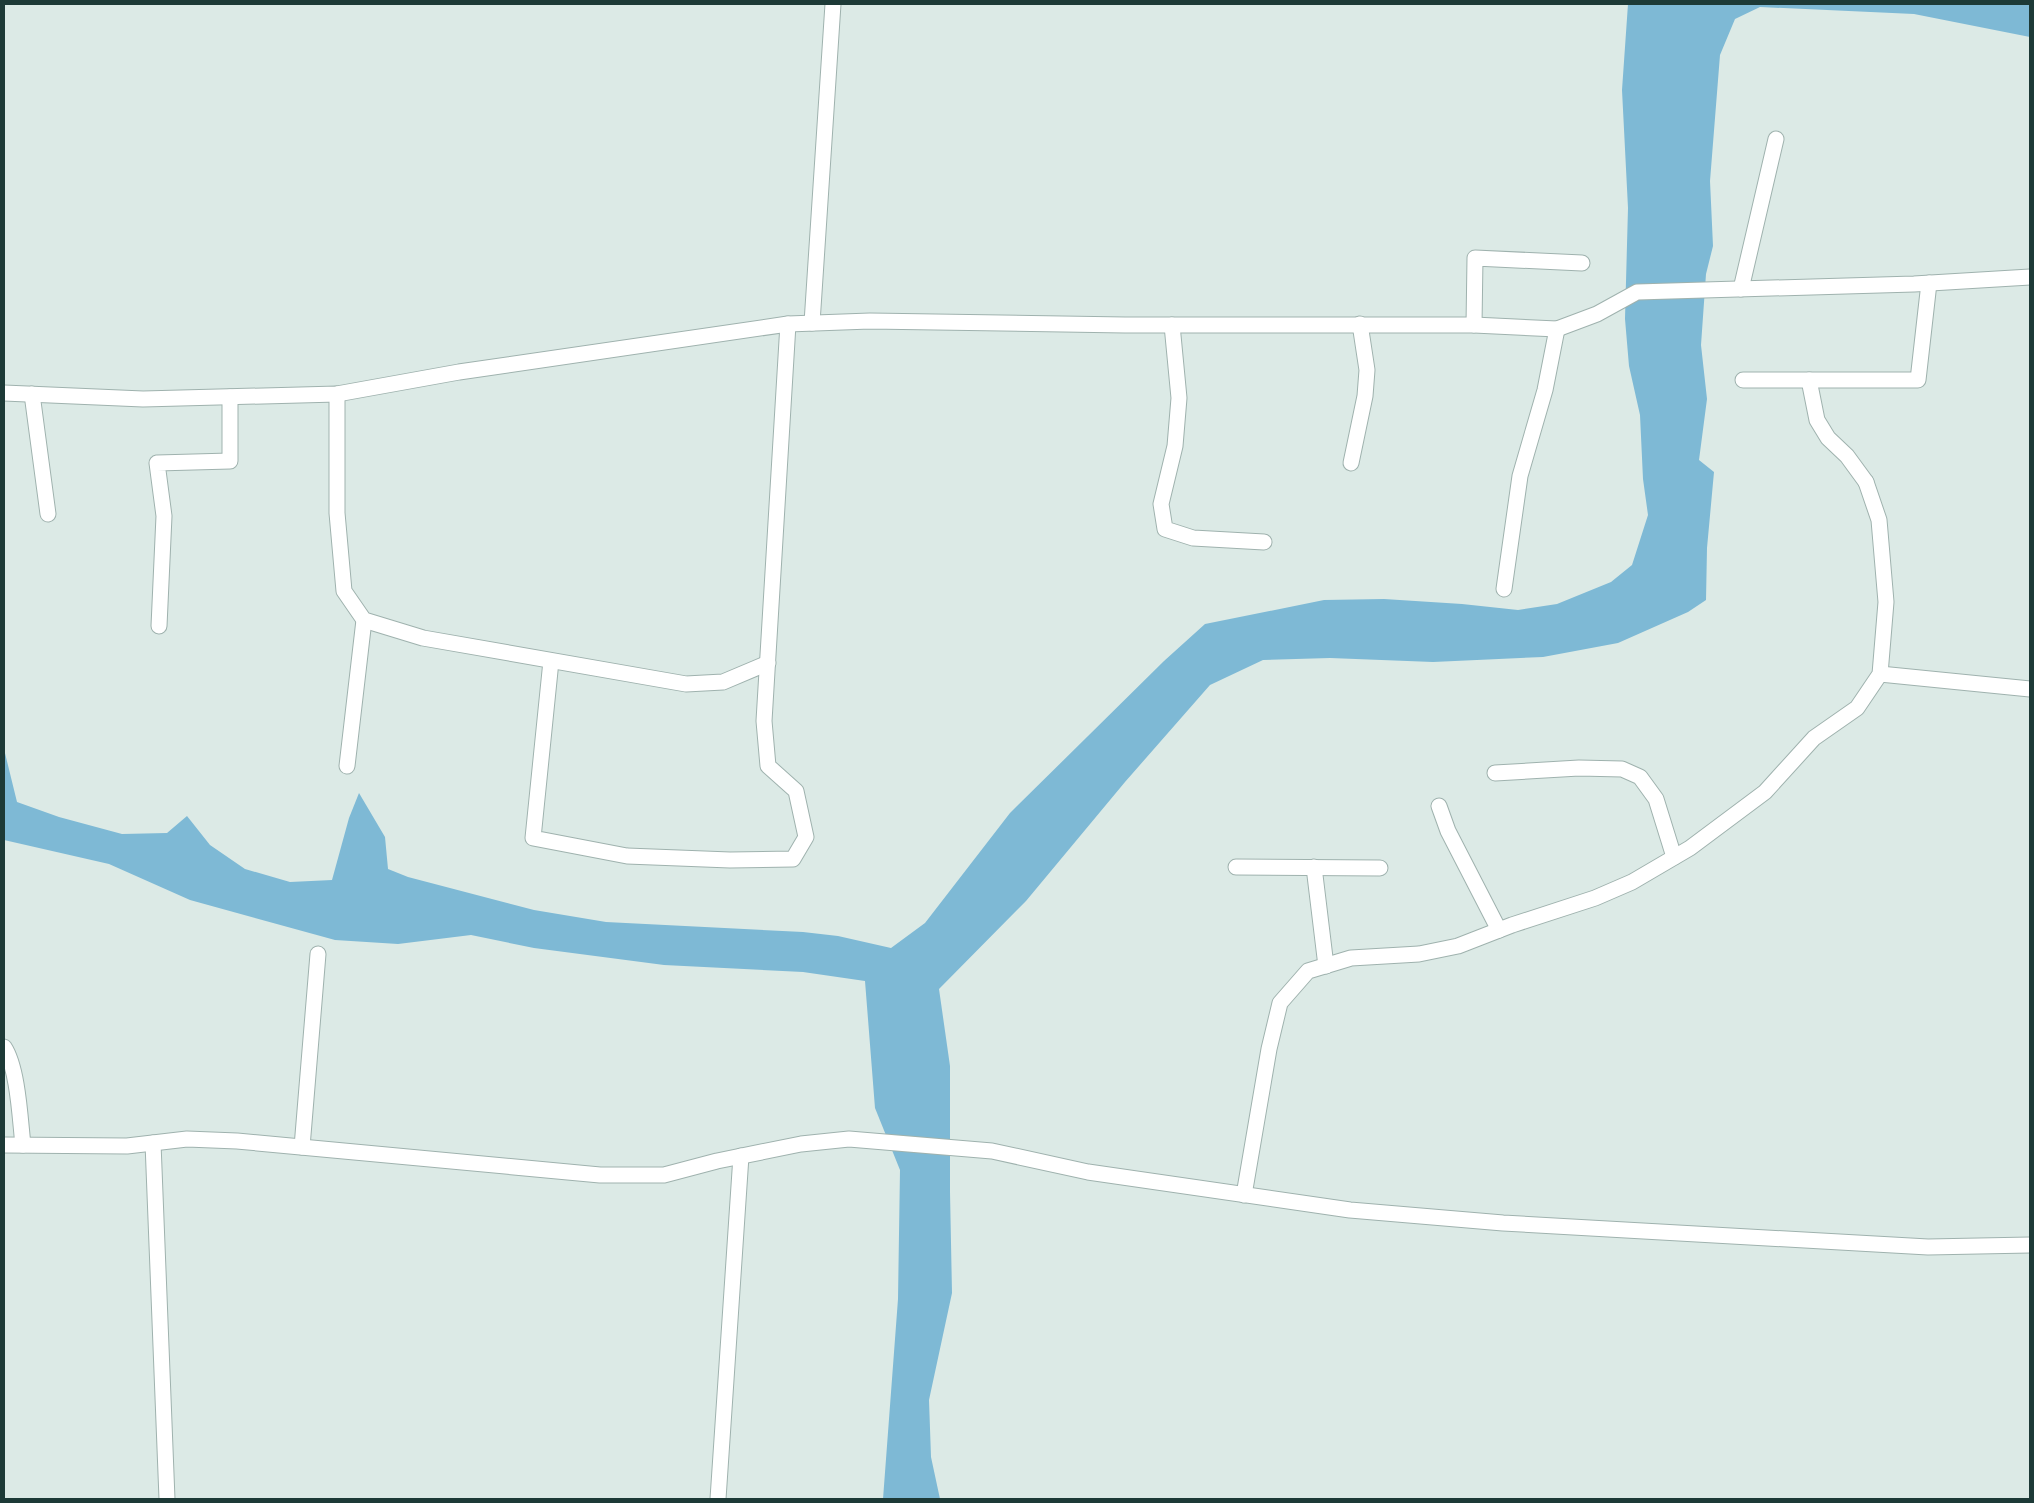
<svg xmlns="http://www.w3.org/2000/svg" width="2034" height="1503" font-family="'Public Sans',sans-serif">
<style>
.water{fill:#7eb9d5}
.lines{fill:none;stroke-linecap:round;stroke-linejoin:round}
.lane-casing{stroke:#9fb2ae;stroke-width:17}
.street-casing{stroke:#9fb2ae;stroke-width:17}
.lane{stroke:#fff;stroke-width:15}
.street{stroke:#fff;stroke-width:15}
</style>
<rect width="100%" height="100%" fill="#dceae6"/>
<path class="water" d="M1628,4H2030V37L1914,14L1760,7L1735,19L1720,55L1710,181L1713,246L1706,274L1701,345L1707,399L1699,460L1714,472L1707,548L1706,600L1688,612L1618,643L1543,657L1433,662L1330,658L1263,660L1210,685L1125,782L1026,901L939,989L950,1066V1192L952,1293L929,1400L931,1457L940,1499H883L898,1299L900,1170L875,1108L865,981L803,972L664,965L534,948L471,935L398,944L335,940L190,900L109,864L4,840V749L17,802L59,817L122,834L167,833L187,816L210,845L245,869L290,882L332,880L349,818L359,793L385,837L388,869L408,877L534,910L606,922L803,932L838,936L891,948L925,923L1010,813L1164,661L1205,624L1324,600L1384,599L1462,604L1518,610L1557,604L1611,582L1632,565L1648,515L1643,479L1640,415L1629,366L1625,319L1628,208L1622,90Z"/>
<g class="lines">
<defs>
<g id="lane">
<path d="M1741,289L1776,139"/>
<path d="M1474,325L1557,329L1597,314L1637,292L1914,284L2030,277"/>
<path d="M1743,380H1918L1929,283"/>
<path d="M1809,380L1817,420L1828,438L1847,456L1866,482"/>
<path d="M32,394L48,514"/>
<path d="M337,394V513L344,591L364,620L423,638L686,684L723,682L768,663"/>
<path d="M1351,463L1365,396L1367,370L1360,324"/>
<path d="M1504,589L1520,476L1545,390L1557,329"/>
<path d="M159,626L164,516L157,463L230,461V397"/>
<path d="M551,661L533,838L627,856L730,860L793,859L806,837L796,791L768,766L764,721L788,324"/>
<path d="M347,766L364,620"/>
<path d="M1495,773L1579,768L1622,769L1640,777L1656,799L1674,857"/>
<path d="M1439,806L1448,831L1499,930"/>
<path d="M1236,867L1380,868"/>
<path d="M1314,867L1326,966"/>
<path d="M4,1047C18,1068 20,1119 23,1145"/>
<path d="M153,1143L167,1499"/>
<path d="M302,1147L318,954"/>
<path d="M718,1499L741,1156"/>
</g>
<g id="street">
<path d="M812,323L833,4"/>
<path d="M1172,325L1179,398L1175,446L1161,504L1165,529L1193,538L1264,542"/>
<path d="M4,393L143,399L337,394L459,372L788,324L870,321L1125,325H1474L1475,258L1582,263"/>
<path d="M1880,674L2030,689"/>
<path d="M4,1145L127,1146L187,1139L237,1141L600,1175H664L717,1161L801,1144L849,1139L992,1151L1088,1172L1350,1210L1503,1223L1928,1247L2030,1245"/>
<path d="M1244,1195L1269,1049L1280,1003L1308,971L1351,958L1419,954L1458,946L1512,925L1595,898L1632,882L1690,848L1765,792L1814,738L1857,708L1880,674L1886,602L1879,520L1866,482"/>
</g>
</defs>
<use href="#lane" class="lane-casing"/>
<use href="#street" class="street-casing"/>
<use href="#lane" class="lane"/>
<use href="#street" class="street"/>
</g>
<rect width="2034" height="1503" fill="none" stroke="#1d3a37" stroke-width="10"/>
</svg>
